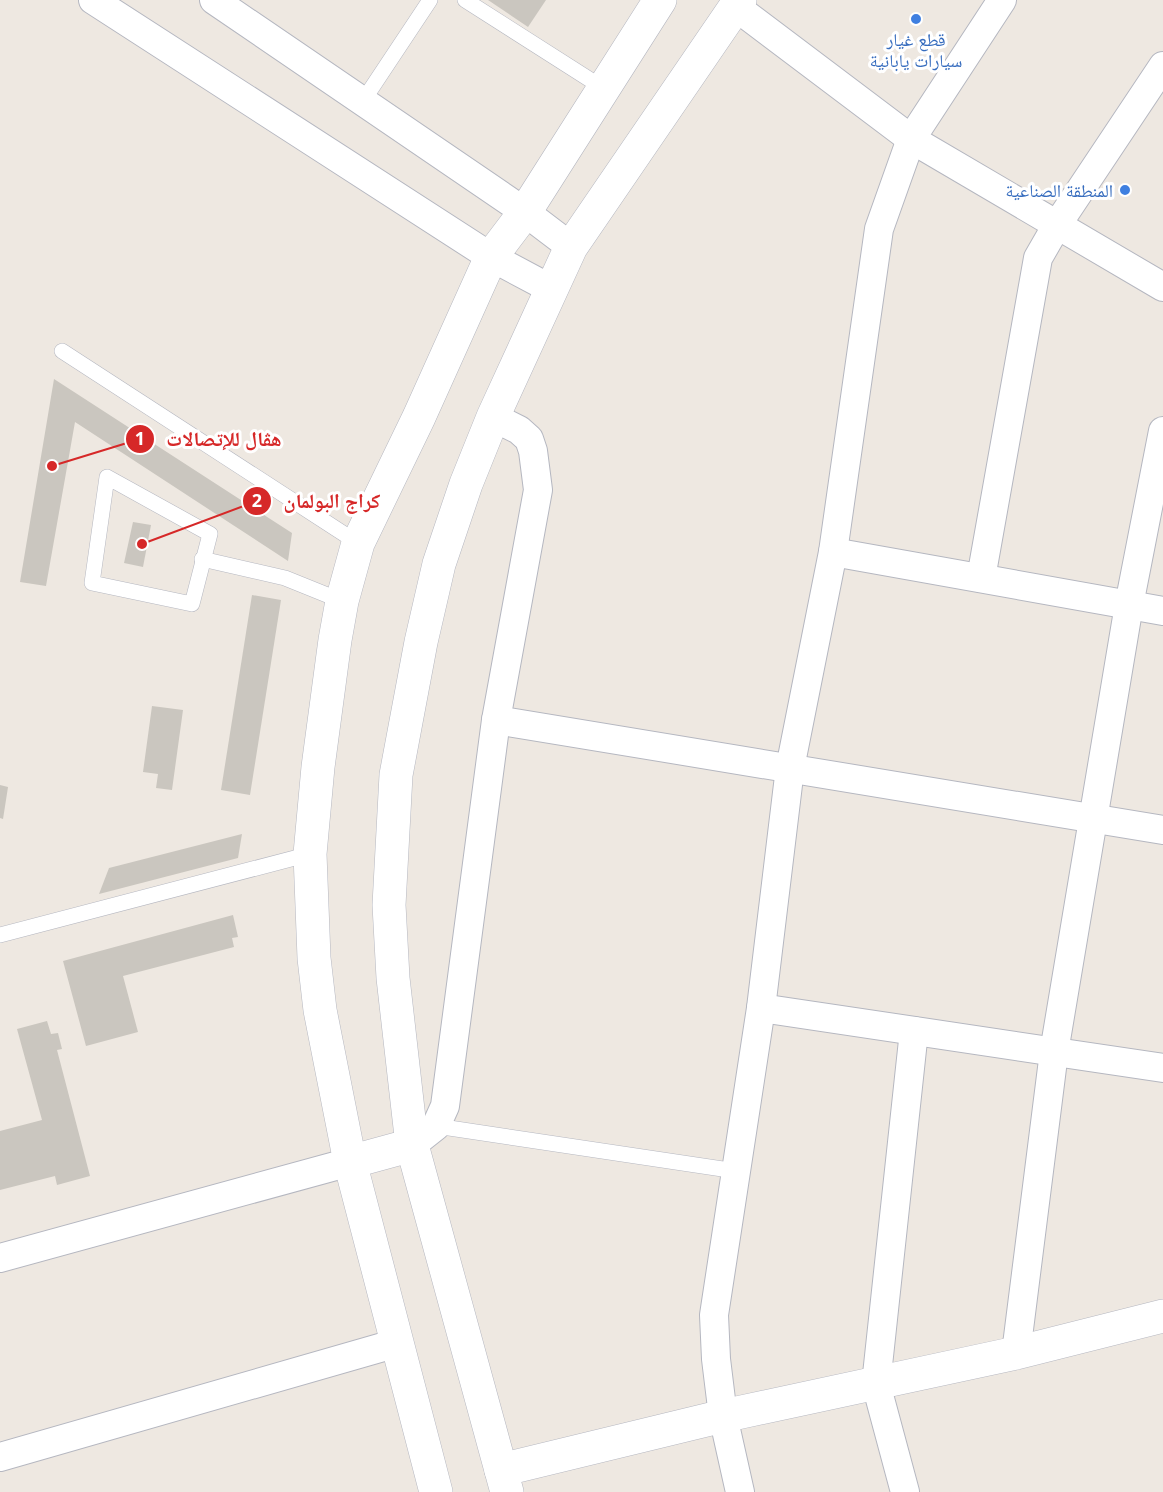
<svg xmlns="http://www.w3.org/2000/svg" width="1163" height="1492" font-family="'Noto Sans','Noto Naskh Arabic',sans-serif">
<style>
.building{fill:#cac6bf}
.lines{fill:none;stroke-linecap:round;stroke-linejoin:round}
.lane-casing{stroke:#b5b7c0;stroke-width:16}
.street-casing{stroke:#b5b7c0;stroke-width:30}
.secondary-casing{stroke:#b5b7c0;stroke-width:34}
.lane{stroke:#fff;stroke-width:15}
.street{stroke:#fff;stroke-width:28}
.secondary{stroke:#fff;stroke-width:33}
.shop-dot{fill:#3f7fe0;stroke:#fff;stroke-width:2}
.labels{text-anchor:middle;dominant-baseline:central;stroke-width:6;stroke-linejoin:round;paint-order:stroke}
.shop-label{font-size:18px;fill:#366cbe;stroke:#fff}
.leader{fill:none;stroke:#d62828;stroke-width:2}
.callout-dot{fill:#d62828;stroke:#fff;stroke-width:2}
.mark-label{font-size:18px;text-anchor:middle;font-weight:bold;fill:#fff}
.callout-label{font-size:20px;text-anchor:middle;font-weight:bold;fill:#d62828;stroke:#fff;stroke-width:6;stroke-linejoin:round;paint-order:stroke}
</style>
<rect width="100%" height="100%" fill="#eee8e1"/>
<g class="building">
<path d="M488,0H546L528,27Z"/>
<path d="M54,379L292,533L288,561L75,422L46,586L20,582Z"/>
<path d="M133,522L151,525L143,567L124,563Z"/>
<path d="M252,595L281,600L250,795L221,790Z"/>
<path d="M152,706L183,710L172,790L156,788L158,774L143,772Z"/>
<path d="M0,785L8,787L3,819L0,818Z"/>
<path d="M242,834L238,858L99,894L109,868Z"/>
<path d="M233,915L238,937L232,938L234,947L123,976L138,1032L86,1046L63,961Z"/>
<path d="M47,1021L51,1034L58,1033L62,1049L57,1050L90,1176L57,1185L55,1176L0,1190V1131L42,1120L17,1029Z"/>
</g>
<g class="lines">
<defs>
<g id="lane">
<path d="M465,0L603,88"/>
<path d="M363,101L430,0"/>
<path d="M62,351L358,543"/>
<path d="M107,477L210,534L192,604L92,583Z"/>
<path d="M202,559L285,578L342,601"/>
<path d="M0,935L310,854"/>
<path d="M436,1126L736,1171"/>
</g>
<g id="street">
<path d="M93,0L491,257L553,290"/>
<path d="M214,0L525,212L571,247"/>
<path d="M736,7L911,139L1163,287"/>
<path d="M833,552L1163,611"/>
<path d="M981,578L1038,258L1057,225L1163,66"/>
<path d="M496,720L1163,830"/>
<path d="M761,1008L1163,1068"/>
<path d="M412,1145L436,1126L445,1106L496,720L538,490L533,451L529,439L519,430L493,417"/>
<path d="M0,1258L350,1162"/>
<path d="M1016,1353L1054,1052L1129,605L1163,431"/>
<path d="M0,1457L397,1343"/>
<path d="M740,1492L723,1416L716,1359L714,1315L761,1008L790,768L833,552L879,229L911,139L1002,0"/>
<path d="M905,1492L876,1384L914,1031"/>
</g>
<g id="secondary">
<path d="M350,1162L412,1145"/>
<path d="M501,1470L723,1416L1016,1353L1163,1316"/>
<path d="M436,1492L350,1162L320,1010L314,958L310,854L318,767L335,640L342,601L358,543L419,417L491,257L525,212L660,0"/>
<path d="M507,1492L412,1145L393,978L389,905L396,775L421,642L439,564L466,484L493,417L571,247L740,0"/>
</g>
</defs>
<use href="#lane" class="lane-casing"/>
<use href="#street" class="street-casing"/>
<use href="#secondary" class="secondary-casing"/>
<use href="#lane" class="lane"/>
<use href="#street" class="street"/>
<use href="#secondary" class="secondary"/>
</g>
<g class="shop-dot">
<circle cx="916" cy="19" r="6"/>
<circle cx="1125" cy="190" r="6"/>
</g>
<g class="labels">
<g class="shop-label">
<text x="916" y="39">قطع غيار<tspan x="916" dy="21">سيارات يابانية</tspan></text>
<text x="1113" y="190" text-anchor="end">المنطقة الصناعية</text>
</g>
</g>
<path class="leader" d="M52 466L140 439M142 544L257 501"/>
<g class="callout-dot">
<circle cx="52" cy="466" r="6"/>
<circle cx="142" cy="544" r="6"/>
<circle cx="140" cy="439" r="15"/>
<circle cx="257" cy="501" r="15"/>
</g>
<g class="mark-label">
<text x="140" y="445">1</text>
<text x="257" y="507">2</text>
</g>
<g class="callout-label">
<text x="224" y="446">هڤال للإتصالات</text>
<text x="332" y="508">كراج البولمان</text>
</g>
</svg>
